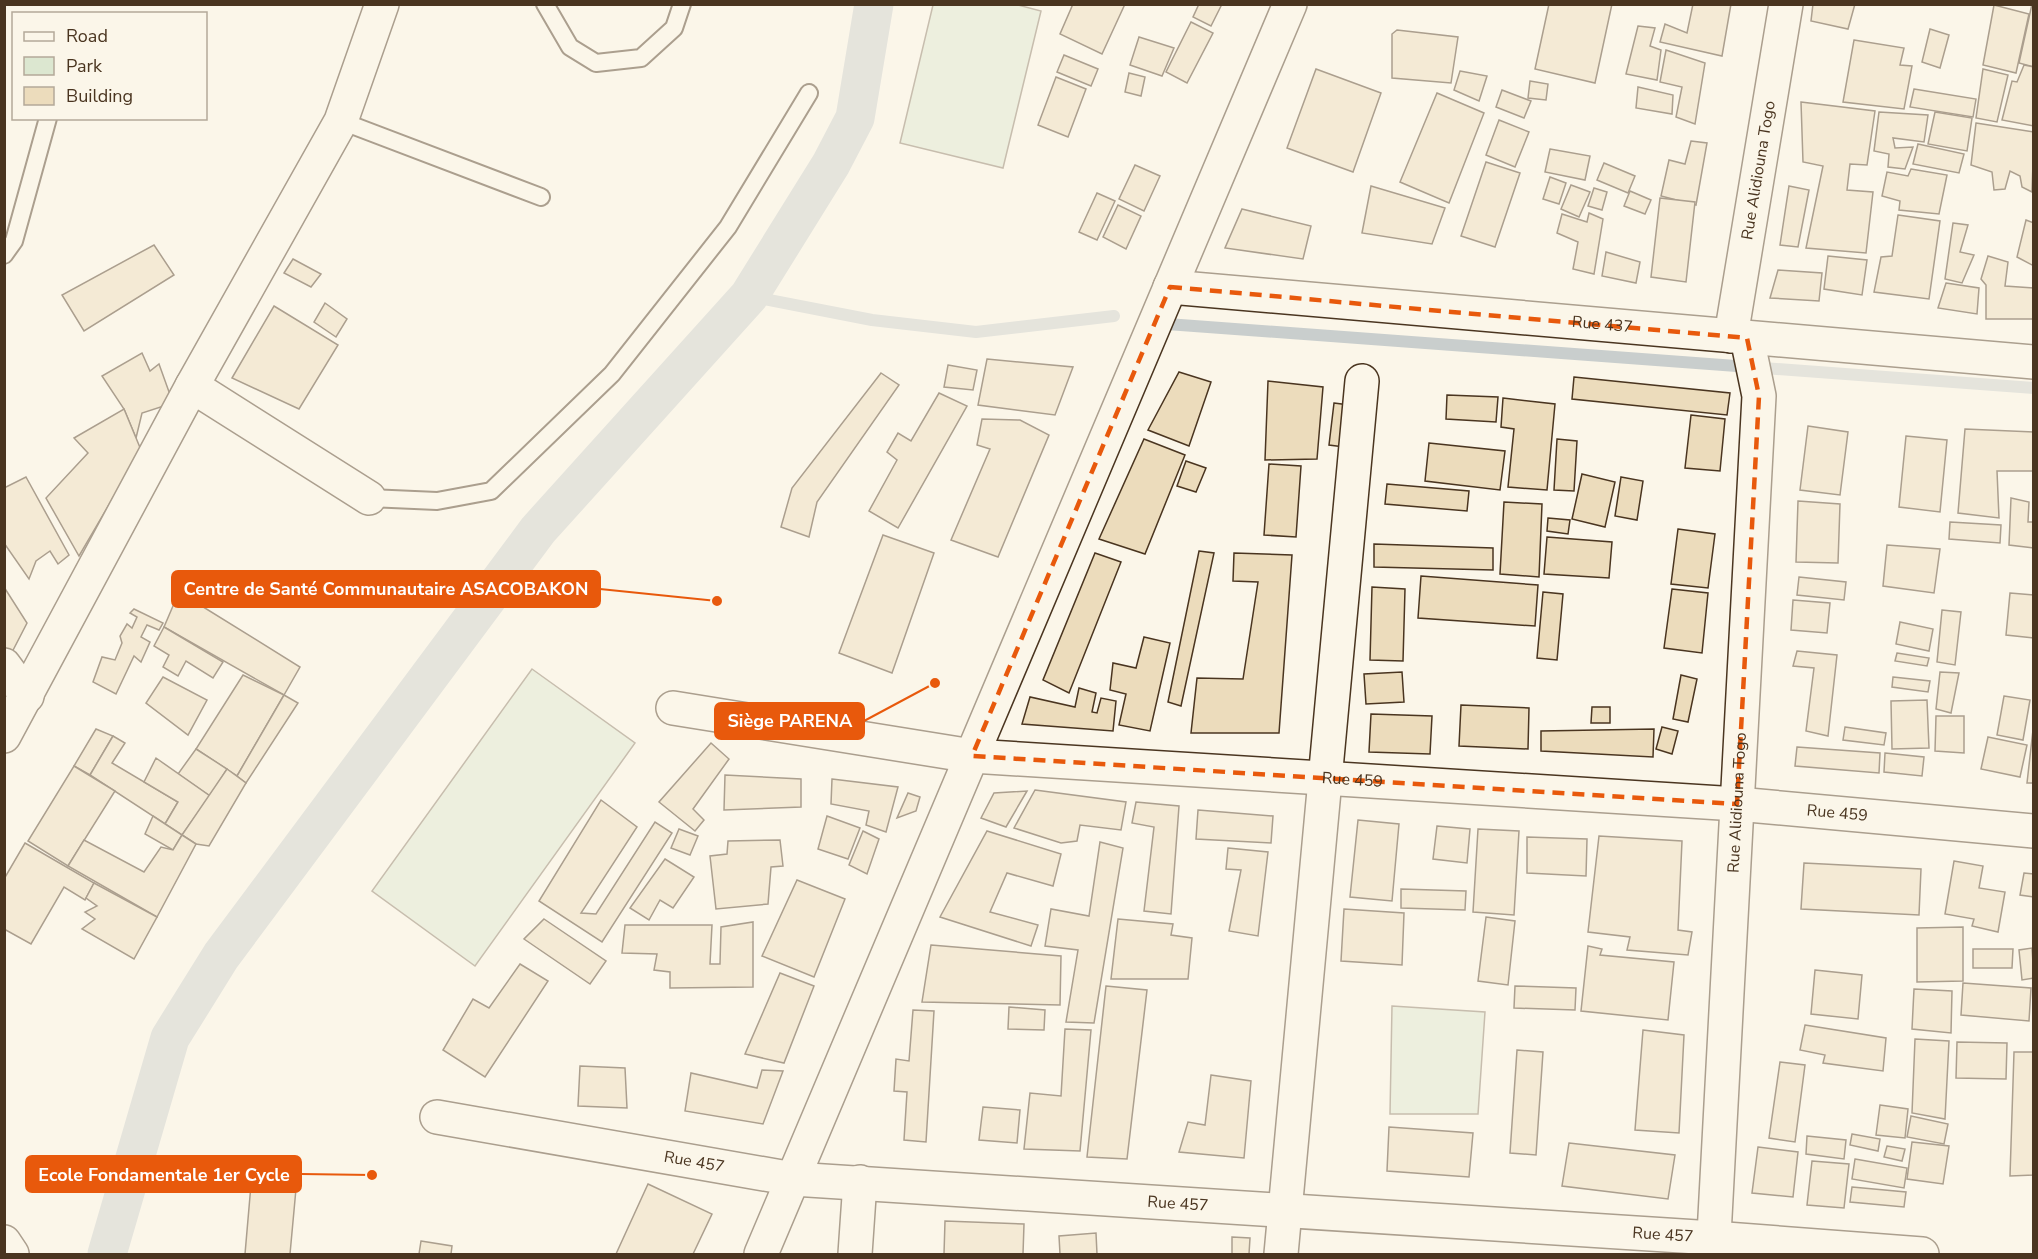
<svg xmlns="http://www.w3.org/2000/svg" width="2038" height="1259" font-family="'Nunito Sans',sans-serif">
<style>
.green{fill:#dce7d0;stroke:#887966;stroke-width:1.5}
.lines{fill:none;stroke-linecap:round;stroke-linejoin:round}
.stream{stroke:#c9cecd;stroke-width:12}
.canal{stroke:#c9cecd;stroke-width:39}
.building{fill:#ecdcbc;stroke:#4a3520;stroke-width:1.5}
.lane-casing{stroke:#4a3520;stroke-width:20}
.street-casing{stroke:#4a3520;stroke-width:36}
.secondary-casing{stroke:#4a3520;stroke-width:36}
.lane{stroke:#fbf6e9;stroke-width:16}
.street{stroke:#fbf6e9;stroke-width:33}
.secondary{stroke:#fbf6e9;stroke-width:33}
.marked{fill:none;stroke:#e8590c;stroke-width:4.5;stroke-dasharray:12 8;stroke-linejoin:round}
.labels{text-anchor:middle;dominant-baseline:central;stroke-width:4.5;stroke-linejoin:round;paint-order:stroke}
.street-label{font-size:16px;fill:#4a3520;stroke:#fbf6e9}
.leader{fill:none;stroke:#e8590c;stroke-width:2}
.callout-dot{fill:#e8590c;stroke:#fbf6e9;stroke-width:2}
.callout{fill:#e8590c;stroke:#e8590c;stroke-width:2}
.callout-label{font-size:18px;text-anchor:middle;font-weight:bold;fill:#fff}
</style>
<rect width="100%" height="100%" fill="#fbf6e9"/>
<g class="green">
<path d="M1014,4L1041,11L1003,168L900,143L933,5Z"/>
<path d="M532,669L635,743L475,966L372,891Z"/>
<path d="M1392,1006L1485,1012L1478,1114H1390Z"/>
</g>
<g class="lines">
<g class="stream">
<path d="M749,296L872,320L976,332L1114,316"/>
<path d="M1167,324L2034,388"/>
</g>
<path class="canal" d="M107,1254L170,1038L221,956L538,530L749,296L831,164L855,118L874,4"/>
</g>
<g class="building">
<path d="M1073,4H1125L1102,54L1060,34Z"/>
<path d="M1199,4H1222L1211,26L1193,17Z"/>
<path d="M1549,4H1612L1595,83L1535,69Z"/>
<path d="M1693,4H1731L1722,56L1660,42L1665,24L1687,33Z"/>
<path d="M1813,4H1855L1848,29L1811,21Z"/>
<path d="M2032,4H2034V67L2019,63Z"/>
<path d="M1994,5L2029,14L2016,73L1983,65Z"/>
<path d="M1191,22L1213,33L1187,83L1166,72Z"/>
<path d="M1638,26L1655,28L1650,46L1661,50L1657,80L1626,74Z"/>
<path d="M1930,29L1949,35L1940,68L1922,62Z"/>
<path d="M1397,30L1458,37L1451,83L1392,78V34Z"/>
<path d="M1139,37L1174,48L1162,76L1130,65Z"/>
<path d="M1854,40L1904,48L1900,65L1912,66L1904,109L1843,102Z"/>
<path d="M1666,50L1705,63L1695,124L1676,117L1682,87L1660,82Z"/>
<path d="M1064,55L1098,69L1091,86L1057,72Z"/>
<path d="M2024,65L2034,67V126L2002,120L2012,81L2017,82Z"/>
<path d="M1316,69L1381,93L1353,172L1287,148Z"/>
<path d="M1983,69L2008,75L1997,122L1976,118Z"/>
<path d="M1460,71L1487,76L1479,101L1454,90Z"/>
<path d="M1129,73L1145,77L1141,96L1125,92Z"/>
<path d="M1056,77L1086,89L1068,137L1038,125Z"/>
<path d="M1530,81L1548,84L1546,100L1528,98Z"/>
<path d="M1638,87L1673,95L1672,114L1636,108Z"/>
<path d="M1914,89L1976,99L1973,117L1910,107Z"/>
<path d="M1502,90L1531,101L1524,118L1496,107Z"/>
<path d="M1437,93L1484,113L1449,203L1400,182Z"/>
<path d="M1801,102L1875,111L1867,165L1850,164L1847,190L1873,192L1866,253L1806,248L1823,166L1803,162Z"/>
<path d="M1879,112L1928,115L1924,142L1893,138L1895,148L1913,147L1905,169L1888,167L1889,154L1874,151Z"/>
<path d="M1935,112L1972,118L1967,151L1928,144Z"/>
<path d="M1499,120L1529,132L1515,167L1486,155Z"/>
<path d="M1976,123L2034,132L2032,192L2022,187L2020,176L2010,171L2005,189L1994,190L1992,172L1971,165Z"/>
<path d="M1691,141L1707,143L1696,205L1661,196L1669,160L1685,164Z"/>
<path d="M1918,144L1964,154L1959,173L1913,164Z"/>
<path d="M1550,149L1590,156L1585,180L1545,172Z"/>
<path d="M1486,162L1520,173L1495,247L1461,236Z"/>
<path d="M1604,163L1635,176L1628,193L1597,180Z"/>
<path d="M1135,165L1160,176L1144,211L1119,199Z"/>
<path d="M1911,169L1947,175L1939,214L1899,210L1900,201L1882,196L1887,172L1908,176Z"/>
<path d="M1550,177L1566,183L1559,204L1543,199Z"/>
<path d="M1571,185L1590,192L1579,217L1561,209Z"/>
<path d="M1371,186L1445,208L1432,244L1362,233Z"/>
<path d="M1789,186L1809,190L1798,247L1780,245Z"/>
<path d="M1594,188L1607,192L1602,210L1588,206Z"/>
<path d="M1630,191L1651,200L1645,214L1624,206Z"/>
<path d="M1097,193L1115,201L1097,240L1079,232Z"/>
<path d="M1660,198L1695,202L1686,282L1651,277Z"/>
<path d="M1118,205L1141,216L1126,249L1103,237Z"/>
<path d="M1242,209L1311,226L1303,259L1225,248Z"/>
<path d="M1589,213L1603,219L1594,274L1573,269L1578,242L1557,233L1562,214L1587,222Z"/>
<path d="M1898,215L1940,221L1929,299L1874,292L1881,257L1892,256Z"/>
<path d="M2026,220L2034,223V266L2017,257Z"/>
<path d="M1953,223L1968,225L1960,252L1974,255L1962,283L1945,279Z"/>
<path d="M154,245L174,275L84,331L62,295Z"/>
<path d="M1606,252L1640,262L1636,283L1602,276Z"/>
<path d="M1828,256L1867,260L1862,295L1824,289Z"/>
<path d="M1988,256L2008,262L2005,286L2034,288V319H1986V285L1981,279Z"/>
<path d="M293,259L321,274L311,287L284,273Z"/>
<path d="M1778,270L1822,273L1819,301L1770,298Z"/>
<path d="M1946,283L1979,288L1977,314L1938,308Z"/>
<path d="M325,303L347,319L336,337L314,322Z"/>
<path d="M274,306L338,345L299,409L232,378Z"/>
<path d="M142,353L150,371L159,364L173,403L142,413L136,438L124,409L102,376Z"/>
<path d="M987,359L1073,367L1055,415L978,405Z"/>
<path d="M948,365L977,370L973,390L944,387Z"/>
<path d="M1179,372L1211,382L1189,446L1148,430Z"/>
<path d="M881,373L899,385L817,502L809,537L781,527L792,488Z"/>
<path d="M1574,377L1730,393L1727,415L1572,399Z"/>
<path d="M1268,381L1323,387L1317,459L1265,460Z"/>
<path d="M939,393L967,406L898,528L869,511L897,460L887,452L898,433L911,441Z"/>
<path d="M1447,395L1498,397L1496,422L1446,419Z"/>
<path d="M1503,398L1555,404L1547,490L1508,487L1514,429L1501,427Z"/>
<path d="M1334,403L1349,405L1344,447L1329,445Z"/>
<path d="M124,409L141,450L79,556L46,498L88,453L74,438Z"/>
<path d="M1691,415L1725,419L1720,471L1685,468Z"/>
<path d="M982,419L1020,420L1049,435L998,557L951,540L990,449L977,445Z"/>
<path d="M1808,426L1848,432L1840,495L1800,490Z"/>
<path d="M1965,429L2034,432V471H1997L1999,518L1958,513Z"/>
<path d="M1906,436L1947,440L1940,512L1899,507Z"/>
<path d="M1144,439L1185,455L1145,554L1099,539Z"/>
<path d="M1557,439L1577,441L1574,491L1554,490Z"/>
<path d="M1429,443L1505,451L1500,490L1425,481Z"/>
<path d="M1186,461L1206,468L1196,492L1177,486Z"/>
<path d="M1269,464L1301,466L1296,537L1264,535Z"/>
<path d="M1582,474L1615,482L1605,527L1572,519Z"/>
<path d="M26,477L69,555L58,564L50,551L36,561L29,579L4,543V488Z"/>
<path d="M1621,477L1643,481L1637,520L1615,516Z"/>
<path d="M1387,484L1469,491L1467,511L1385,504Z"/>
<path d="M2011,498L2029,502L2028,522H2034V548L2009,545Z"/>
<path d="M1798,501L1840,504L1838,563L1796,562Z"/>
<path d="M1504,502L1542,504L1539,577L1500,574Z"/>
<path d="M1548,518L1570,520L1568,534L1547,531Z"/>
<path d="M1950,522L2001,525L2000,543L1949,539Z"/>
<path d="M1678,529L1715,534L1708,588L1671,584Z"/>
<path d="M883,535L934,553L892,673L839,653Z"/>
<path d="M1547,537L1612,542L1609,578L1544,574Z"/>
<path d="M1374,544L1493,548V570L1374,567Z"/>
<path d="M1887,545L1940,549L1934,593L1883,586Z"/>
<path d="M1199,551L1214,553L1181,706L1168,702Z"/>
<path d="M1095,553L1121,562L1069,693L1043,680Z"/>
<path d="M1234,553L1292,555L1279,733H1191L1197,678L1243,679L1258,582L1233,581Z"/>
<path d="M1421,576L1538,585L1535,626L1418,618Z"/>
<path d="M1799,577L1846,582L1844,600L1797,595Z"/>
<path d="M4,587L27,623L9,658L4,652Z"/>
<path d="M1372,587L1405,589L1403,661L1370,660Z"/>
<path d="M1672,589L1708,593L1702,653L1664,648Z"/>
<path d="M179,592L300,667L284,695L164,627Z"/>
<path d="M1543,592L1563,594L1557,660L1537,658Z"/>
<path d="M2010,593L2034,595V638L2006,635Z"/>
<path d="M1793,600L1830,603L1827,633L1791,630Z"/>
<path d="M134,609L163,623L159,630L147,625L141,637L150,642L141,662L134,656L116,694L93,682L102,657L115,660L122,643L120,636L127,624L132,628L137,617L130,613Z"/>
<path d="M1942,610L1961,612L1955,665L1937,662Z"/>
<path d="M1900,622L1933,629L1929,651L1896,644Z"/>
<path d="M164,627L223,662L213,678L186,661L178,676L163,667L169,655L154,646Z"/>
<path d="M1144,637L1170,643L1150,731L1119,725L1126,694L1110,690L1113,663L1136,668Z"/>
<path d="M1797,651L1837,655L1828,736L1806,731L1814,668L1793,666Z"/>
<path d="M1897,653L1929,658L1927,666L1895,661Z"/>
<path d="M1402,672L1404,702L1366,704L1364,674Z"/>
<path d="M1940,672L1959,673L1951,713L1936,709Z"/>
<path d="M243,675L284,695L237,776L196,749Z"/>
<path d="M1681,675L1697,679L1688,722L1673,719Z"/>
<path d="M163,677L207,700L188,735L146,703Z"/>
<path d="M1893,677L1930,681L1928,692L1892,687Z"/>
<path d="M1079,688L1096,693L1092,712L1097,713L1101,698L1116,701L1113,731L1022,724L1030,697L1075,707Z"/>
<path d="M284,695L298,703L246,783L237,776Z"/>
<path d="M2004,696L2030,700L2023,740L1997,735Z"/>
<path d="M1927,700L1929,748L1892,749L1891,701Z"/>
<path d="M1461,705L1529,708L1528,749L1459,746Z"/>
<path d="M1592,707H1610V723H1591Z"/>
<path d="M1371,714L1432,716L1430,754L1369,752Z"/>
<path d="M1936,716H1964V753L1935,751Z"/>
<path d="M2034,721V783H2027Z"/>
<path d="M1662,727L1678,731L1672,754L1656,749Z"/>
<path d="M1845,727L1886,733L1884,745L1843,740Z"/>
<path d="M96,729L113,736L90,775L74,766Z"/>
<path d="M1654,729L1653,757L1541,751V731Z"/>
<path d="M113,736L125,743L112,763L178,802L165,824L90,775Z"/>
<path d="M1988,737L2027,745L2020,777L1981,769Z"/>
<path d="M711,743L729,759L693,809L704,820L695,831L659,802Z"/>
<path d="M1797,747L1880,753L1879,773L1795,766Z"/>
<path d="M196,749L227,769L210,796L178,774Z"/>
<path d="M1885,753L1924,757L1922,776L1884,772Z"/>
<path d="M156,758L210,796L182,835L165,824L178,802L144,782Z"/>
<path d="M74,766L115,791L68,866L28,841Z"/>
<path d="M227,769L246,783L209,846L196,844L182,835Z"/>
<path d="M725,775L801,779V807L724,810Z"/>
<path d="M832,779L898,787L886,832L866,825L869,811L831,804Z"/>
<path d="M1035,790L1126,802L1121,830L1080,825L1077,841L1061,843L1014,828Z"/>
<path d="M1027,791L1006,827L981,818L994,793Z"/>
<path d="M908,793L920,797L916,811L897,818Z"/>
<path d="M601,800L637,827L581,913L596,914L655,822L672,833L602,942L539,901Z"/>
<path d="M1136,802L1179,806L1171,914L1144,911L1154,827L1132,823Z"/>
<path d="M1198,810L1273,816L1271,843L1196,839Z"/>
<path d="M153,816L182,835L173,850L145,834Z"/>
<path d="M827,816L860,828L848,859L818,849Z"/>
<path d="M1358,820L1399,824L1392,901L1350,897Z"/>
<path d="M1437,826L1470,829L1467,863L1433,859Z"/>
<path d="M679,829L698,836L690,855L671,848Z"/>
<path d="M1478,829L1519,831L1514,915L1473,912Z"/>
<path d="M863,831L879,839L867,874L849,865Z"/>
<path d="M987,831L1061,854L1053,886L1007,873L990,912L1038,925L1031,946L940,917Z"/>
<path d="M182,835L196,844L157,917L68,866L84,840L144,872L161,847L173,850Z"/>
<path d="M1599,836L1682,841L1678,930L1692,932L1688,955L1627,950L1630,937L1588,932Z"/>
<path d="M1527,837L1587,839L1586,876L1527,873Z"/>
<path d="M780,840L783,866L771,867L768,904L716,909L710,856L727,854L728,841Z"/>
<path d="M1100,842L1123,848L1094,1023L1066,1022L1078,950L1045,946L1051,909L1089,916Z"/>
<path d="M25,843L94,883L85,900L64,887L31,944L4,929V879Z"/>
<path d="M1228,848L1268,852L1258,936L1229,931L1241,870L1226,869Z"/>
<path d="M665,859L694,877L673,908L660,900L649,920L630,908Z"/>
<path d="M1954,861L1983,866L1979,888L2005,892L1998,932L1972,926L1974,919L1945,914Z"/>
<path d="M1804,863L1921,869L1919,915L1801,909Z"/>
<path d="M2024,873L2034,874V897L2020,895Z"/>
<path d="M797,880L845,899L814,977L762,956Z"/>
<path d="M94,883L157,917L134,959L82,929L95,919L85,912L97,906L86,898Z"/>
<path d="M1401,889L1466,891L1465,910L1401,908Z"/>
<path d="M1344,909L1404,913L1402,965L1341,961Z"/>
<path d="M1486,917L1515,921L1508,985L1478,981Z"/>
<path d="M544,919L606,961L590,984L524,939Z"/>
<path d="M1118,919L1173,924L1171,935L1192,938L1188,979H1111Z"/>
<path d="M753,922V987L670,988V972L654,970L657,954L622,953L625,925H712L710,964H720L721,927Z"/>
<path d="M1963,927V981L1917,982V928Z"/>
<path d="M931,945L1061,956L1060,1005L922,1002Z"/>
<path d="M1588,946L1602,949L1600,955L1674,962L1668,1020L1581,1011Z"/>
<path d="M2032,948L2034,978L2022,980L2019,950Z"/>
<path d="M1973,949H2013L2012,968H1973Z"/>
<path d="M520,964L548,981L485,1077L443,1050L473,999L489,1008Z"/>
<path d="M1815,970L1862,975L1858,1019L1811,1014Z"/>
<path d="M780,973L814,986L784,1063L745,1054Z"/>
<path d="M1963,983L2031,988L2029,1021L1961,1015Z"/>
<path d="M1106,986L1147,990L1127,1159L1087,1157Z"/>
<path d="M1515,986L1576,988L1575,1010L1514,1008Z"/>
<path d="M1914,989L1952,991L1951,1033L1912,1029Z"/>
<path d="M1009,1007L1045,1010L1044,1030L1008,1029Z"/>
<path d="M913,1010L934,1011L926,1142L904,1140L907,1092L894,1091L896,1059L909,1061Z"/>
<path d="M1805,1025L1886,1038L1883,1071L1823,1063L1825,1055L1800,1050Z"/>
<path d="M1065,1029L1091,1030L1080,1151L1024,1149L1030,1093L1061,1096Z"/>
<path d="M1643,1030L1684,1035L1679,1133L1635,1130Z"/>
<path d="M1915,1039L1949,1041L1945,1119L1912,1113Z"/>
<path d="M1957,1042L2007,1043L2006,1079L1956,1078Z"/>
<path d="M1517,1050L1543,1052L1536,1155L1510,1153Z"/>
<path d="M2014,1052H2034V1175L2010,1176Z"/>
<path d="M1780,1062L1805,1065L1795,1142L1769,1138Z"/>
<path d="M580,1066L625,1068L627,1108L578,1106Z"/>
<path d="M762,1070L783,1071L763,1124L685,1111L691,1073L757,1088Z"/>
<path d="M1211,1075L1251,1081L1244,1158L1179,1152L1188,1122L1205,1125Z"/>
<path d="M1880,1105L1908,1109L1905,1138L1876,1135Z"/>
<path d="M983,1107L1020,1110L1017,1143L979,1140Z"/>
<path d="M1911,1116L1948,1124L1944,1144L1907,1137Z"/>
<path d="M1389,1127L1473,1133L1469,1177L1387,1171Z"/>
<path d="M1852,1134L1880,1139L1878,1151L1850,1145Z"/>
<path d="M1807,1136L1846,1140L1844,1159L1806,1154Z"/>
<path d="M1912,1142L1949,1146L1943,1184L1907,1179Z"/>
<path d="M1569,1143L1675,1155L1668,1199L1562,1186Z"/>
<path d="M1887,1146L1905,1149L1902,1161L1884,1157Z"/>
<path d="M1758,1147L1798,1152L1793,1197L1752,1193Z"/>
<path d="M1855,1159L1907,1168L1904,1188L1852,1179Z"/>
<path d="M1812,1161L1849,1164L1844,1208L1807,1205Z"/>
<path d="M252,1173L297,1178L290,1254H245Z"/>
<path d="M648,1184L712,1214L693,1254H616Z"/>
<path d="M1852,1187L1906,1192L1904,1207L1850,1202Z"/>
<path d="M945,1221L1024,1224L1023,1254H944Z"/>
<path d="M1096,1233L1097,1254H1060L1059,1236Z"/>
<path d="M1232,1237L1250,1238L1249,1254H1232Z"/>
<path d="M421,1241L452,1246L451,1254H419Z"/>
</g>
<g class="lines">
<defs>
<g id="lane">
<path d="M545,4L570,47L596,63L641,58L674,28L682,4"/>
<path d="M341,121L541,197"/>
<path d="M4,255L14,241L48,118"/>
<path d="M369,498L437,501L491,491L612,374L728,227L809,93"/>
</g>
<g id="street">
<path id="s1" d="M1170,287L2034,362"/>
<path id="s2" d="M1731,336L1786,4"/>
<path d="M192,386L369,498"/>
<path d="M4,665L27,696"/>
<path id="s3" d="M673,708L972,756L1737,804L2034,831"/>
<path id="s4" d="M437,1117L793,1179L1713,1238L1922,1254"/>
<path d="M4,1242L12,1254"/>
<path d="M855,1254L860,1182"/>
<path d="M1281,1254L1362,381"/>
<path id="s5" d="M1713,1254L1759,396L1747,338"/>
</g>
<g id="secondary">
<path d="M4,736L192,386L341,121L382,4"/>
<path d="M761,1254L1290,4"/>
</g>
</defs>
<use href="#lane" class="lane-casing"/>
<use href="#street" class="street-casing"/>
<use href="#secondary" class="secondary-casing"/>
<use href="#lane" class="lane"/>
<use href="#street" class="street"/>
<use href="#secondary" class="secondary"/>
</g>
<path d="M0 0H2038V1259H0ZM1170,287L1747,338L1759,396L1737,804L972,756Z" fill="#fbf6e9" fill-opacity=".55" fill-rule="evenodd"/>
<path class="marked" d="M1170,287L1747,338L1759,396L1737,804L972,756Z"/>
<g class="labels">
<g class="street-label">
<text stroke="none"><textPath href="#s2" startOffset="168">Rue Alidiouna Togo</textPath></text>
<text stroke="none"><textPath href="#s1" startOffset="434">Rue 437</textPath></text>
<text stroke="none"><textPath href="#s3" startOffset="684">Rue 459</textPath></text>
<text stroke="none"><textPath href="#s5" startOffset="452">Rue Alidiouna Togo</textPath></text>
<text stroke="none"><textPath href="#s3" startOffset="1170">Rue 459</textPath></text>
<text stroke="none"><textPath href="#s4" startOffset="261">Rue 457</textPath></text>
<text stroke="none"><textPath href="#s4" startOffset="747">Rue 457</textPath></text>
<text stroke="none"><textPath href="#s4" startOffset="1233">Rue 457</textPath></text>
</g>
</g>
<path class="leader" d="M717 601L600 589M935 683L864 721M372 1175L301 1174"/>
<g class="callout-dot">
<circle cx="717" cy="601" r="6"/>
<circle cx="935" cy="683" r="6"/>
<circle cx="372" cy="1175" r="6"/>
</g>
<g class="callout">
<rect x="172" y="571" width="428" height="36" rx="6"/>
<rect x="715" y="703" width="149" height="36" rx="6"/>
<rect x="26" y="1156" width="275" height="36" rx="6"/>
</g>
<g class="callout-label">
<text x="386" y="595">Centre de Santé Communautaire ASACOBAKON</text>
<text x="790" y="727">Siège PARENA</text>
<text x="164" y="1181">Ecole Fondamentale 1er Cycle</text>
</g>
<rect width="2038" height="1259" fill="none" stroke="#4a3520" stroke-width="12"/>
<rect x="12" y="12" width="195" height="108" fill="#fbf6e9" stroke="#b4a999" stroke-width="1.5"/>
<rect x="24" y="32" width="30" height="9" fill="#fbf6e9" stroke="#b4a999" stroke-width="1.5"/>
<text x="66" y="42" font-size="18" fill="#4a3520">Road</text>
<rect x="24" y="57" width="30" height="18" fill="#dce7d0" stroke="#b4a999" stroke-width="1.5"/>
<text x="66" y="72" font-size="18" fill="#4a3520">Park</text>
<rect x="24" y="87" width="30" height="18" fill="#ecdcbc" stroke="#b4a999" stroke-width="1.5"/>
<text x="66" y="102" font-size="18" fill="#4a3520">Building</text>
</svg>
